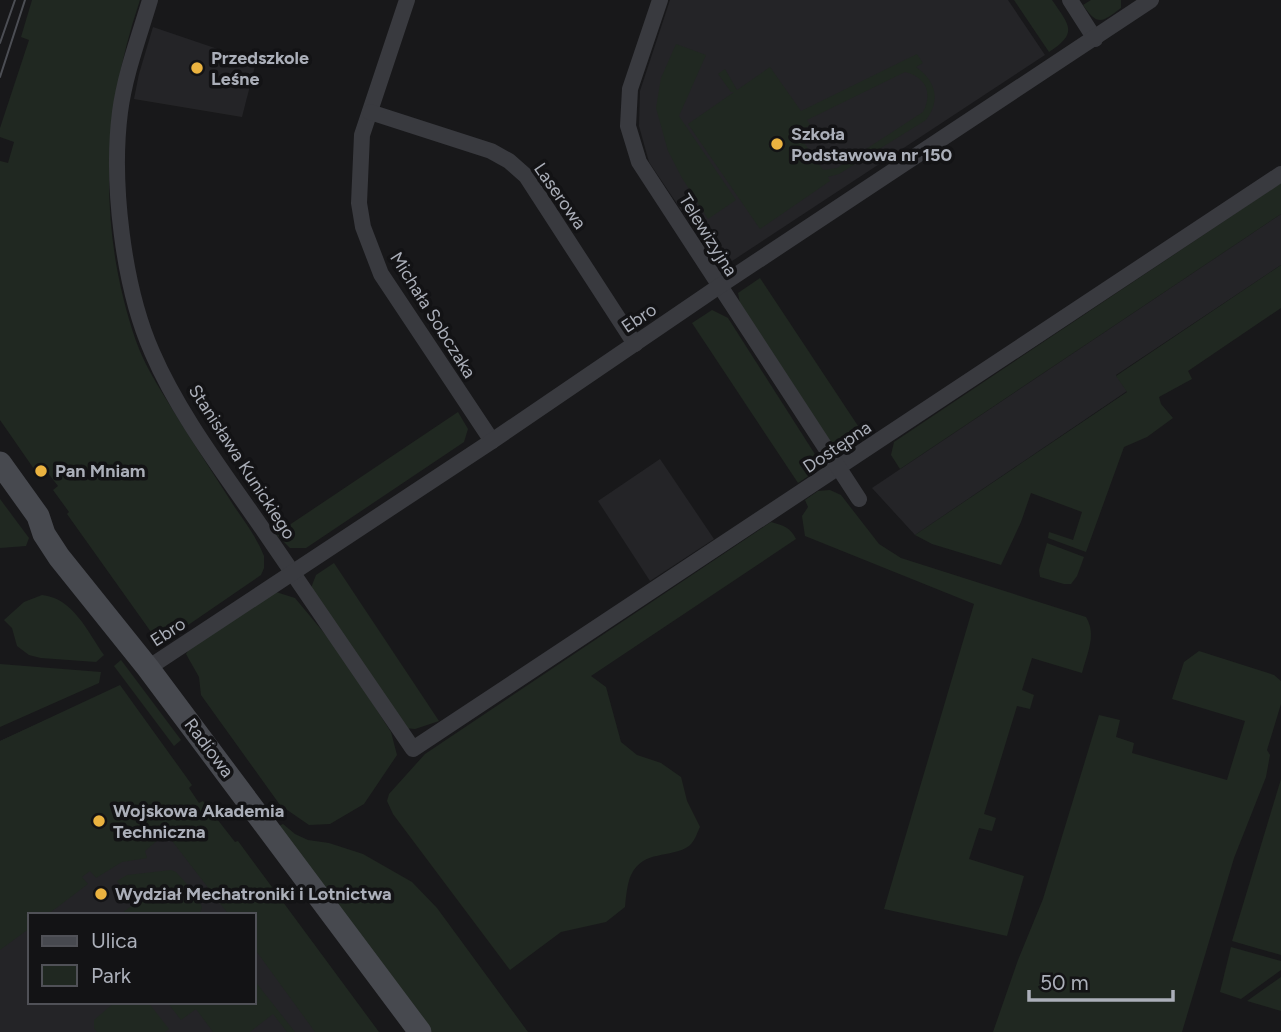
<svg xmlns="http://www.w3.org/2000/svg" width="1281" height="1032" font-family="Figtree,sans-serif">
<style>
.built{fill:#242427;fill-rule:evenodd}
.green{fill:#202821;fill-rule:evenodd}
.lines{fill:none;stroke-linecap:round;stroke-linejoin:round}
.street{stroke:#393a3f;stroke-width:16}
.secondary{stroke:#47494f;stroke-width:23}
.tram{stroke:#4c4e54;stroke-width:2}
.poi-dot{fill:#ebb340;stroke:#131315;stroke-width:2.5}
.labels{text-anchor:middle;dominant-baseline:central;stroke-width:7;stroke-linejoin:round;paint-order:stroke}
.poi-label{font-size:18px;font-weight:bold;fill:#abafb9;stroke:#131315;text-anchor:start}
.street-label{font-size:18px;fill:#abafb9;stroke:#131315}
</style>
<rect width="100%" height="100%" fill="#18181a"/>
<g class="built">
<path d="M670,0H1008L1045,55L726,265L716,262L649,162L639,126L640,91Z"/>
<path d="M153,27L256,62L242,117L134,99L139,74Z"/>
<path d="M1281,214V265L1116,375L1127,391L915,535L872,488Z"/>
<path d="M660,459L714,539L650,581L598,501Z"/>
<path d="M101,695L358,1032H0V741ZM30,915H254V1002H30Z"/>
</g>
<g class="green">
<path d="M32,0H140C102,112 97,228 136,341C144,364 158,386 171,407C191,440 213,473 234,506C245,522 257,538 264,556V568L261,575L175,634L161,640L156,639L67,514L69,512L53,490L58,486L41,464L34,469L0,420V161L8,163L14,142L0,137V128L29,40L21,37Z"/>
<path d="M1014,0H1052C1069,25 1079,33 1049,52Z"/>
<path d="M1091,0H1121V8C1102,22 1098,27 1083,5Z"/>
<path d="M676,44L706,55L679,116L736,200L708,219L682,178L668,151L656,108L661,78Z"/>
<path d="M917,54L923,63L916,67C936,81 941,100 926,120L839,174L828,177L830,181L760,229L688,124L734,92H731L718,74L725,69L737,90L770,67L801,111ZM905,72C926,77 933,93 923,112L837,168L823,170L798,134L810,125L807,120Z"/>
<path d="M1281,183V214L900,469L891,455L894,442Z"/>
<path d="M1281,265V308L1188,371L1192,379L1159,397L1161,404L1173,418L1147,437L1124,447L1086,552L1048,538L1049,532L1073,540L1082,512L1031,493L1021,522L1001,565L932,544L915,535L1127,392L1116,376Z"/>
<path d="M760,278L866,438L847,450L831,443L741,309L738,293Z"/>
<path d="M712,310L728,318L818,459L816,471L798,483L692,323Z"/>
<path d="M458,412L468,429L464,442L306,548H290L276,534Z"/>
<path d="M830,490L841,495L879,544L901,558L1086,617C1097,635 1087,653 1082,673L1032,658L1022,690L1034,695L1030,709L1017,706L984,814L996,818L992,831L979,828L969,859L1024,876L1007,936L884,909L974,604L805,536L802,516L808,507L805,500L818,491Z"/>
<path d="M0,499L29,538L26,546L0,548Z"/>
<path d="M771,522C783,525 791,528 796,539L591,676L606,687L621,742L637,755L661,763L681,777L687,801L700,827C697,833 695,841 689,846C670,859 644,849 631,875C627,884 626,897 625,907L606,922L561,932L510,970L393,814L387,801L389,794L425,754Z"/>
<path d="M1047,543L1084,557L1077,576L1071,584H1064L1040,577L1039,570Z"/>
<path d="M334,563L439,721L415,729L405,728L311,588L316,575Z"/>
<path d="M276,592L295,598L339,651L391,732L397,755L364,804L330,824L309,825L280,805L201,695L199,677L186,654L192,644Z"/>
<path d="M42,595C73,598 87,631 104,655L96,662L41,658L29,655L17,646L12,628L4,620L24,602Z"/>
<path d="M1199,651L1274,675L1281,681V704L1267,750L1270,755L1266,777L1234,858L1182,1032H993L1018,960L1043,899L1099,715L1120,720L1116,737L1134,743L1132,753L1227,780L1245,721L1172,699L1184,662Z"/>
<path d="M121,660L181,740L174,746L114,666Z"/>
<path d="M0,664L101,672L99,683L0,727Z"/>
<path d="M120,685L192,785L189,788L199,803L203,801L235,842L238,841L379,1032H315L254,948V915H229L166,833L145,851L147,858L122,862L96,878L90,871L82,877L88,884L47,915H30V928L0,950V741Z"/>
<path d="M1281,779V955L1232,941Z"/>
<path d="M283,824L295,834L308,840L329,843L363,854L412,882L437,908L528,1032H432L279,826Z"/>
<path d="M171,870L176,872L196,894L202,907L200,914L124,915L122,913L134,904L117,881L127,875Z"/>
<path d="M1231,947L1281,961V970L1241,999L1220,992Z"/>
<path d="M1281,977V1011L1247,1001Z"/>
<path d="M254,980L295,1032H287L273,1014L250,1032H213L196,1009L181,1020L167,1002H254Z"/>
<path d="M115,1002H148L169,1029L165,1032H97L94,1028V1020Z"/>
</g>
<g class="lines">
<g class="street">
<path d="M150,0C139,37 125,74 120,112C111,183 123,286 152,352C179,415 225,474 264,531C314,604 363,677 413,749L1281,174"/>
<path d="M407,0L362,135L359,203L363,227L381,274L492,441"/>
<path d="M660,0L630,89L628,126L639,162L859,499"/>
<path d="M1070,0L1095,39"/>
<path d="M370,112L491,151L509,161L526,176L635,344"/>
<path d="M148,668L492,441L718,287L1151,0"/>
</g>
<path class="secondary" d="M0,463L38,516L44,534L59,557L148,668L420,1032"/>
<g class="tram">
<path d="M0,43L15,0"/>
<path d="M0,77L25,0"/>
</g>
</g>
<g class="poi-dot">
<circle cx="197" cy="68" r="7"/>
<circle cx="777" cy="144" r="7"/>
<circle cx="41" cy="471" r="7"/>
<circle cx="99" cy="821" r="7"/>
<circle cx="101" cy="894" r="7"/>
</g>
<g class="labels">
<g class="poi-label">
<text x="211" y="58">Przedszkole<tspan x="211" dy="21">Leśne</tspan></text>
<text x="791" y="134">Szkoła<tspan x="791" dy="21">Podstawowa nr 150</tspan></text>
<text x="55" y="471">Pan Mniam</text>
<text x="113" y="811">Wojskowa Akademia<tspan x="113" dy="21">Techniczna</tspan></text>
<text x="115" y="894">Wydział Mechatroniki i Lotnictwa</text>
</g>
<g class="street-label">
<text transform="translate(560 196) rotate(55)">Laserowa</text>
<text transform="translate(708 235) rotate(58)">Telewizyjna</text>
<text transform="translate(433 315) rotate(58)">Michała Sobczaka</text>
<text transform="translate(639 318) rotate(-34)">Ebro</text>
<text transform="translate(837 447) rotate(-34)">Dostępna</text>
<text transform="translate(242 462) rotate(57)">Stanisława Kunickiego</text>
<text transform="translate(168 632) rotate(-33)">Ebro</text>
<text transform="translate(209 748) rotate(53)">Radiowa</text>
</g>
</g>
<rect x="28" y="913" width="228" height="91" fill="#131315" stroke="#505157" stroke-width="2"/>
<rect x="42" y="936" width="35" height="10" fill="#47494f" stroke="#505157" stroke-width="2"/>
<text x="91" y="948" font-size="21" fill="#abafb9">Ulica</text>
<rect x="42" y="965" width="35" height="21" fill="#202821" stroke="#505157" stroke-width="2"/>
<text x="91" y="983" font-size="21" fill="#abafb9">Park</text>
<path d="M1029 990v10h144v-10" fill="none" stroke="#abafb9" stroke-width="3.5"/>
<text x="1040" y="990" font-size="21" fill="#abafb9" stroke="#131315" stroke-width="5" paint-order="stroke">50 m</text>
</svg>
